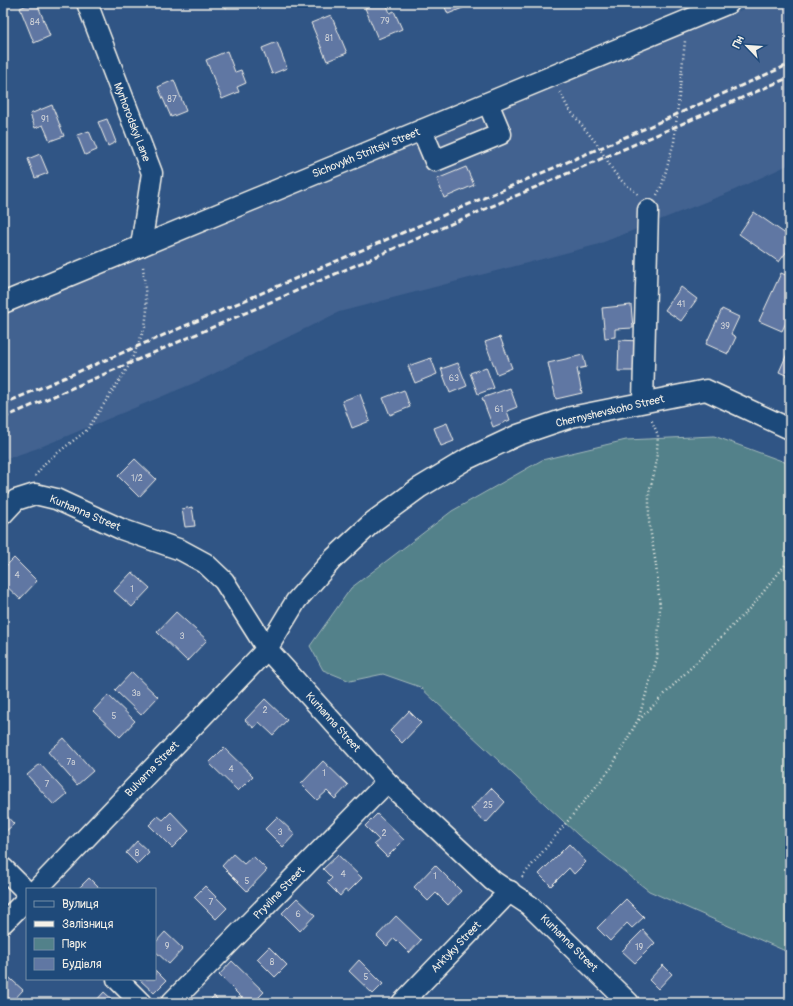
<svg xmlns="http://www.w3.org/2000/svg" width="793" height="1006" font-family="Pangolin,sans-serif">
<style>
.built{fill:#426290}
.green{fill:#52818a;stroke:#a3b9b9}
.building{fill:#6077a3;stroke:#f4f1e8}
.lines{fill:none;stroke-linecap:round;stroke-linejoin:round}
.minor-casing{stroke:#f4f1e8;stroke-width:23}
.path{stroke:#f4f1e8;stroke-width:2.5;stroke-dasharray:1 3;stroke-linecap:butt}
.minor{stroke:#1f4a7a;stroke-width:20}
.rail{stroke:#f4f1e8;stroke-width:3;stroke-dasharray:6 3;stroke-linecap:butt}
.labels{text-anchor:middle;dominant-baseline:central;stroke-width:3;stroke-linejoin:round;paint-order:stroke}
.number-label{font-size:9px;fill:#cfd2d7}
.street-label{font-size:11px;fill:#f4f1e8;stroke:#1f4a7a}
</style>
<rect width="100%" height="100%" fill="#305585"/>
<filter id="ink" filterUnits="userSpaceOnUse"><feTurbulence type="fractalNoise" baseFrequency=".025" numOctaves="2"/><feDisplacementMap in="SourceGraphic" scale="8" xChannelSelector="R" yChannelSelector="G"/><feConvolveMatrix kernelMatrix="1 2 1 2 8 2 1 2 1" color-interpolation-filters="sRGB"/></filter>
<g filter="url(#ink)">
<path class="built" d="M758,3H790V164L728,193L596,245L339,312L199,381L38,448L3,460V315Z"/>
<path class="green" d="M714,436L790,464V953L649,891L578,835L420,687L383,674L350,681L323,670L310,646L351,588L452,511L542,460L626,440Z"/>
<g class="building">
<path d="M32,3H37L50,36L34,43L20,8Z"/>
<path d="M224,3H238L226,8Z"/>
<path d="M377,3H386L390,13L394,11L402,29L378,39L365,8Z"/>
<path d="M443,3H469L470,5L448,14Z"/>
<path d="M331,15L347,53L327,61L311,23Z"/>
<path d="M277,42L287,68L272,74L262,48Z"/>
<path d="M227,51L235,72L241,70L246,83L237,87L239,92L222,99L206,60Z"/>
<path d="M174,80L186,111L171,117L158,87Z"/>
<path d="M52,105L64,136L50,141L43,125L35,128L30,114Z"/>
<path d="M107,119L116,142L108,146L98,122Z"/>
<path d="M89,131L97,150L85,155L77,135Z"/>
<path d="M40,154L48,173L35,178L28,159Z"/>
<path d="M466,167L474,185L444,198L437,179Z"/>
<path d="M754,212L790,237V247L779,262L739,234Z"/>
<path d="M781,273L790,277V287L787,294L790,295V314L782,331L759,321Z"/>
<path d="M681,287L697,299L681,321L665,310Z"/>
<path d="M631,305L633,328L615,329V337L605,338L602,308Z"/>
<path d="M722,309L739,317L731,334L736,337L728,354L706,344Z"/>
<path d="M500,337L512,368L497,374L485,342Z"/>
<path d="M619,340L639,341L638,371H618Z"/>
<path d="M790,347V377L779,372Z"/>
<path d="M583,355L586,367L577,369L582,393L556,399L548,363Z"/>
<path d="M431,358L437,374L415,383L408,366Z"/>
<path d="M458,363L467,386L450,393L441,369Z"/>
<path d="M486,367L494,388L478,394L470,373Z"/>
<path d="M510,388L517,407L507,411L510,420L493,427L482,398Z"/>
<path d="M404,390L410,407L390,415L383,398Z"/>
<path d="M360,394L370,421L352,428L342,401Z"/>
<path d="M447,423L454,441L441,446L434,428Z"/>
<path d="M135,459L156,479L139,497L118,476Z"/>
<path d="M192,507L195,526L185,527L182,509Z"/>
<path d="M14,558L37,581L20,599L3,583V569Z"/>
<path d="M132,572L150,588L132,607L114,591Z"/>
<path d="M176,612L207,640L187,661L157,632Z"/>
<path d="M132,672L158,697L141,715L115,690Z"/>
<path d="M108,695L135,721L120,737L93,711Z"/>
<path d="M265,699L287,720L273,735L259,722L254,728L245,720Z"/>
<path d="M409,711L421,723L402,743L390,731Z"/>
<path d="M64,738L93,771L77,785L48,752Z"/>
<path d="M224,748L253,776L238,791L209,763Z"/>
<path d="M323,761L348,785L335,799L327,791L317,800L301,784Z"/>
<path d="M40,764L67,794L54,805L27,775Z"/>
<path d="M491,788L505,802L486,823L471,809Z"/>
<path d="M3,812L14,824L3,834Z"/>
<path d="M171,812L189,831L172,848L149,825L158,816L163,820Z"/>
<path d="M377,814L404,840L387,857L374,844L379,840L365,826Z"/>
<path d="M277,817L295,834L283,847L265,829Z"/>
<path d="M137,841L149,852L137,864L126,853Z"/>
<path d="M569,844L586,862L574,874L569,868L551,886L539,874Z"/>
<path d="M233,854L244,864L253,856L267,870L247,891L222,866Z"/>
<path d="M338,855L362,878L348,892L345,890L340,896L327,883L332,878L323,869Z"/>
<path d="M435,865L461,891L448,905L436,893L428,901L414,887Z"/>
<path d="M89,878L100,889H78Z"/>
<path d="M205,886L227,908L216,919L194,897Z"/>
<path d="M297,898L315,915L300,931L282,913Z"/>
<path d="M626,899L644,917L632,928L627,923L610,941L597,928Z"/>
<path d="M396,916L421,940L409,953L394,938L387,946L377,936Z"/>
<path d="M643,930L655,943L635,963L622,951Z"/>
<path d="M165,932L183,949L169,964L155,951V943Z"/>
<path d="M269,947L287,965L275,977L257,959Z"/>
<path d="M359,960L383,984L373,994L349,971Z"/>
<path d="M232,961L264,992L253,1003H247L219,975Z"/>
<path d="M663,965L672,974L658,989L649,980Z"/>
<path d="M155,970L166,981L154,993L139,979H155Z"/>
<path d="M3,972L23,990L11,1003H3Z"/>
<path d="M104,992L116,1003H94Z"/>
<path d="M214,996L221,1003H207Z"/>
</g>
<g class="lines">
<defs>
<g id="minor">
<path d="M87,3L152,173L141,246"/>
<path d="M422,130L435,161L501,134L488,103"/>
<path d="M3,303L729,3"/>
<path d="M643,402L648,210"/>
<path d="M3,514L16,500L35,494L56,499L121,529L181,550L205,563L224,581L267,649L387,782L493,881L529,905L629,1003"/>
<path d="M3,868L27,892"/>
<path d="M37,889L267,649L296,601L333,559L374,521L419,488L467,459L518,435L571,417L706,390L790,429"/>
<path d="M3,923L27,899"/>
<path d="M117,979L141,1003"/>
<path d="M171,1003L387,782"/>
<path d="M402,1003L510,891"/>
</g>
</defs>
<use href="#minor" class="minor-casing"/>
<g class="path">
<path d="M560,92L568,108L597,144L614,172L622,181L638,194"/>
<path d="M657,195L662,185L674,142L685,41"/>
<path d="M35,476L46,462L87,430L130,364L145,327L147,310L143,266"/>
<path d="M639,720L752,606L790,559"/>
<path d="M522,877L611,768L638,720L657,658L660,607L656,565L649,522V492L656,466L658,435L651,419"/>
</g>
<use href="#minor" class="minor"/>
<g class="rail">
<path d="M3,404L628,136L790,64"/>
<path d="M3,418L790,77"/>
</g>
</g>
</g>
<g class="labels">
<g class="number-label">
<text x="385" y="21">79</text>
<text x="35" y="22">84</text>
<text x="329" y="38">81</text>
<text x="172" y="99">87</text>
<text x="45" y="119">91</text>
<text x="681" y="304">41</text>
<text x="725" y="326">39</text>
<text x="454" y="378">63</text>
<text x="499" y="409">61</text>
<text x="137" y="478">1/2</text>
<text x="17" y="575">4</text>
<text x="132" y="589">1</text>
<text x="182" y="636">3</text>
<text x="136" y="693">3а</text>
<text x="265" y="710">2</text>
<text x="114" y="716">5</text>
<text x="71" y="762">7а</text>
<text x="231" y="769">4</text>
<text x="324" y="773">1</text>
<text x="47" y="784">7</text>
<text x="488" y="805">25</text>
<text x="169" y="828">6</text>
<text x="280" y="832">3</text>
<text x="384" y="833">2</text>
<text x="137" y="853">8</text>
<text x="343" y="874">4</text>
<text x="435" y="876">1</text>
<text x="247" y="881">5</text>
<text x="211" y="902">7</text>
<text x="298" y="914">6</text>
<text x="167" y="946">9</text>
<text x="639" y="947">19</text>
<text x="272" y="962">8</text>
<text x="366" y="977">5</text>
</g>
<g class="street-label">
<text transform="translate(132 122) rotate(69)">Myrhorodskyi Lane</text>
<text transform="translate(366 153) rotate(-22)">Sichovykh Striltsiv Street</text>
<text transform="translate(610 411) rotate(-13)">Chernyshevskoho Street</text>
<text transform="translate(85 513) rotate(23)">Kurhanna Street</text>
<text transform="translate(333 722) rotate(48)">Kurhanna Street</text>
<text transform="translate(152 769) rotate(-46)">Bulvarna Street</text>
<text transform="translate(279 893) rotate(-46)">Pryvilna Street</text>
<text transform="translate(569 943) rotate(45)">Kurhanna Street</text>
<text transform="translate(456 947) rotate(-46)">Arktyky Street</text>
</g>
</g>
<rect width="793" height="1006" fill="none" stroke="#1f4a7a" stroke-width="16"/>
<rect x="8" y="8" width="777" height="990" fill="none" stroke="#f4f1e8" stroke-width="1.5" filter="url(#ink)"/>
<rect x="26" y="888" width="130" height="92" fill="#1f4a7a" stroke="#748da6"/>
<rect x="34" y="901" width="20" height="6" fill="#1f4a7a" stroke="#748da6"/>
<text x="62" y="908" font-size="12" fill="#f4f1e8">Вулиця</text>
<rect x="34" y="921" width="20" height="6" fill="#f4f1e8" stroke="#748da6"/>
<text x="62" y="928" font-size="12" fill="#f4f1e8">Залізниця</text>
<rect x="34" y="938" width="20" height="12" fill="#52818a" stroke="#748da6"/>
<text x="62" y="948" font-size="12" fill="#f4f1e8">Парк</text>
<rect x="34" y="958" width="20" height="12" fill="#6077a3" stroke="#748da6"/>
<text x="62" y="968" font-size="12" fill="#f4f1e8">Будівля</text>
<g transform="translate(747 46) rotate(295)" stroke="#1f4a7a" stroke-width="3" paint-order="stroke">
<path d="M0-3L7 15L0 10L-7 15Z" fill="#f4f1e8"/>
<text y="-6" font-size="11" font-weight="bold" text-anchor="middle" fill="#f4f1e8">Пн</text>
</g>
</svg>
